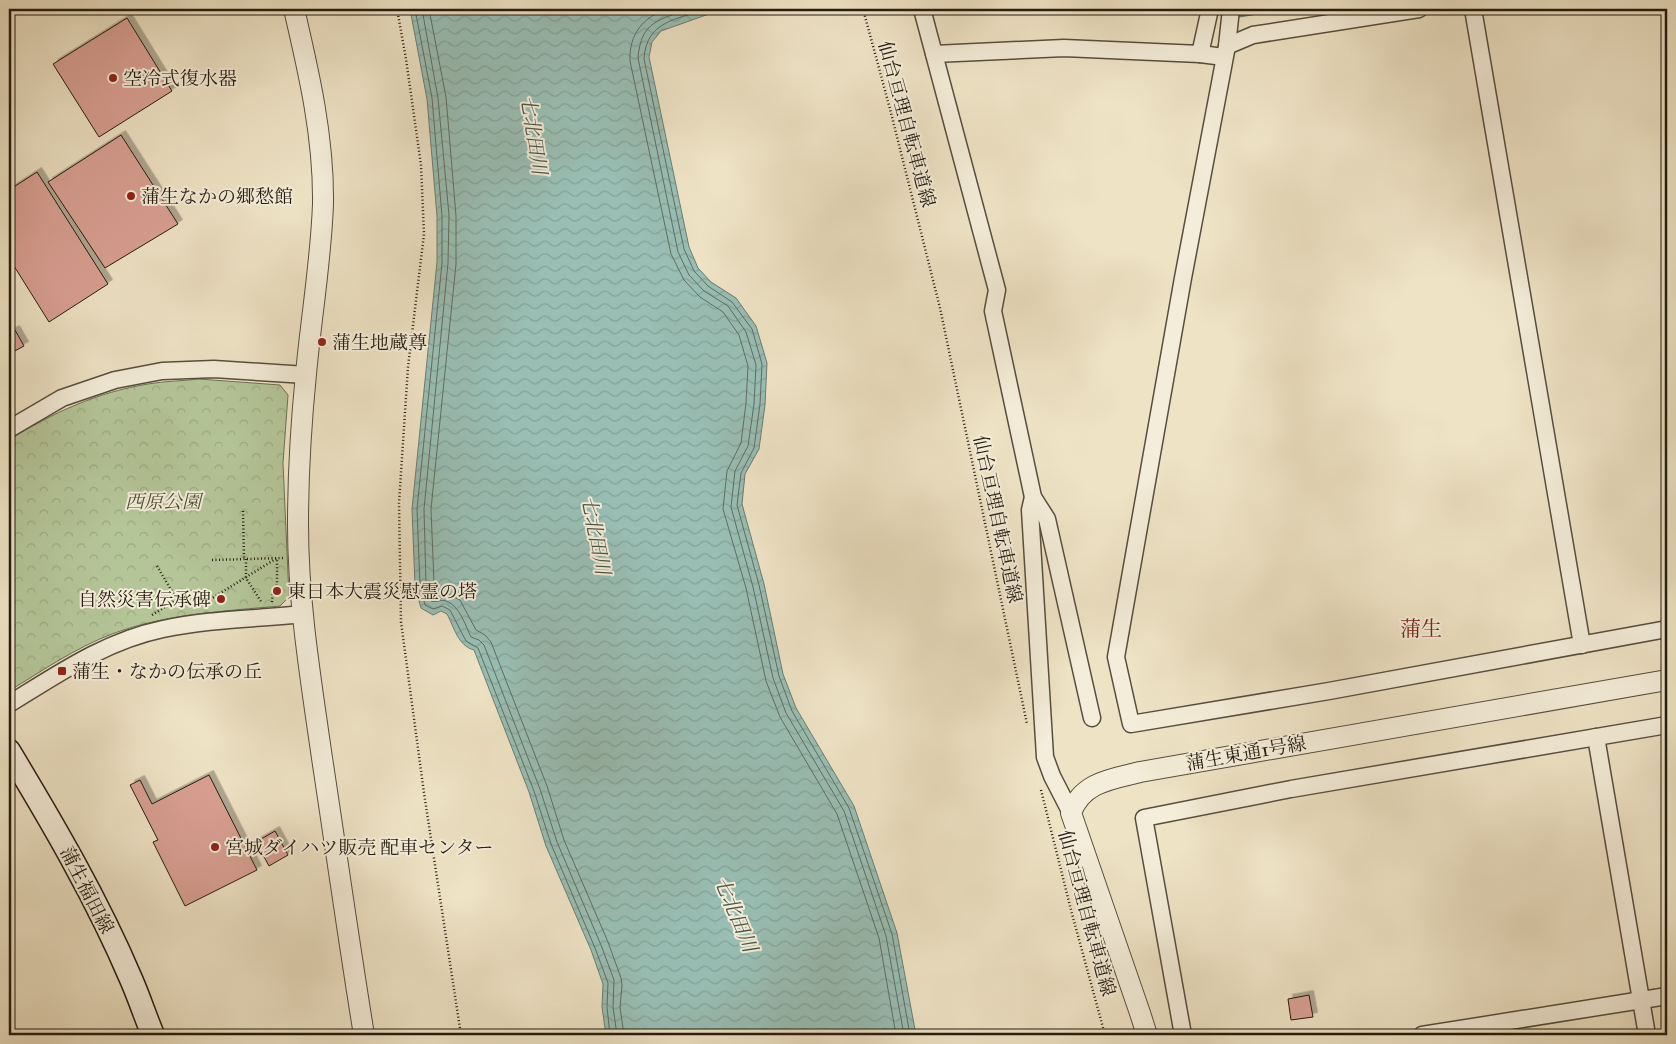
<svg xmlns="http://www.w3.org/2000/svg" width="1676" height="1044" font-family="'IM FELL Great Primer','Noto Serif JP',serif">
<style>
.park{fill:url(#park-crowns);stroke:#6c7054}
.water{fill:url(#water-waves);stroke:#6b7d73}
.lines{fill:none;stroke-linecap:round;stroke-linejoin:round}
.shore{stroke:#5f6d62;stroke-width:1}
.stream{stroke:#6b7d73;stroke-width:4.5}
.building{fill:#d9a093;stroke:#251c11;filter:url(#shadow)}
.minor-casing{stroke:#574e3e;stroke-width:19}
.tertiary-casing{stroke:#574e3e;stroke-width:22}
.secondary-casing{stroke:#251c11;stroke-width:25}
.path{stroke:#251c11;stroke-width:2.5;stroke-dasharray:1 2.5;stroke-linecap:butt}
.minor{stroke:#f4edd9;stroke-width:16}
.tertiary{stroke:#f4edd9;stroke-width:20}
.secondary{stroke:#f4edd9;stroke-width:22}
.poi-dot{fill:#8f2418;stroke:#f4edd9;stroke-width:2}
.labels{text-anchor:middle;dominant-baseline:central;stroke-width:4;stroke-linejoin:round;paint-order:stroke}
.poi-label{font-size:19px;fill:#251c11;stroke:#f4edd9;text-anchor:start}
.street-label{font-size:19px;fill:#251c11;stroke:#f4edd9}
.park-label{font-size:19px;font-style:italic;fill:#504f3a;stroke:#f4edd9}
.water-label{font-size:20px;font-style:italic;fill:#4e554a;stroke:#f4edd9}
.quarter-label{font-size:21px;fill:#7a1f14;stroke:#f4edd9}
</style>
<defs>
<pattern id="park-crowns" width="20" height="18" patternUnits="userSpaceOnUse" patternTransform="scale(1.25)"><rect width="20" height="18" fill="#b4c598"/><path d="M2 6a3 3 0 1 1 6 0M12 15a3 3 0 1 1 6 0" fill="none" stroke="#9ba982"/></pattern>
<pattern id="water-waves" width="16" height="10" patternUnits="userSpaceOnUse" patternTransform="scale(1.25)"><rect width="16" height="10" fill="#99beb4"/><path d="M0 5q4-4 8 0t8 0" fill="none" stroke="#84a39a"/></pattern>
<filter id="shadow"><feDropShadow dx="4.5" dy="-4.5" stdDeviation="0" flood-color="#0004"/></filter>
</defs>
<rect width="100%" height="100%" fill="#eee3c5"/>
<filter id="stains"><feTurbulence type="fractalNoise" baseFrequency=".004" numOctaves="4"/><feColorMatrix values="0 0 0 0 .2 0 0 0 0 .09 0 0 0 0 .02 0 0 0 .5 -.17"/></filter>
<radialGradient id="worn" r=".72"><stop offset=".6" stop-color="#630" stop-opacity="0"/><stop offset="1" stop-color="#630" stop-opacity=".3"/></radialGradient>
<path class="park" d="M199,379L280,385L288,395L283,463L289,597L280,606C225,611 165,614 112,634C75,648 42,671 9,691V440C52,413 98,392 148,384C165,381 182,381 199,379Z"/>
<path class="water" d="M410,9H723L661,31L652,42L649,57L689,247L698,268L711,282L736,298L756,326L767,363L765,405L759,449L745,474L742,504L764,584L783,674L796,708L854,806L897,933L916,1035H606L602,1007L603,984L591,950L546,846L529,792L474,650C458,646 454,627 447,614L441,611L433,615L421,608L415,586L412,509L437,262V216L427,99Z"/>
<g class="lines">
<g class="shore">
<path d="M415,9L432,98L442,216V263L417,509L420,585L425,605L433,609L442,606L450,610L466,641L478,648L534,791L551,844L595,948L608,983L607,1007L610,1035"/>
<path d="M422,9L438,98L449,215L448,263L424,509L426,584L431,601C436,603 441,599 446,601C460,606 465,625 471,637L479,640L484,645L540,789L557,842L601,945L614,980L613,1007L617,1035"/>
<path d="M429,9L446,97L456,216V264L431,509L434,583L437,593L448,594L460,600L476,630L485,635L491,642L547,786L564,840L608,942L621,978L622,985L620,1007L624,1035"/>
<path d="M667,9C643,17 629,34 630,61L671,254L684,280L700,297L723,312L739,335L748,366L746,403L741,443L727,471L723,509L746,588L766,681L780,717L837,814L879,938L896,1035"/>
<path d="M689,9C659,20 641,21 638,58L678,252L689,275L704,291L728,306L746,332L756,365L754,404L748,446L735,471L731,507L753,587L773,678L786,713L844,811L886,936L904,1035"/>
<path d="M708,9C677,19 646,21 644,59L684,249L694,271L708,286L732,302L752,329L762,364L760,404L754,448L741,473L737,505L759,585L779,676L792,711L849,808L892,934L910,1035"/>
</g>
<path class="stream" d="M1214,10L1241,15L1277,9"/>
</g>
<g class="building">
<path d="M127,18L172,91L99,137L53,64Z"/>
<path d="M121,135L178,224L105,268L48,182Z"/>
<path d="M37,172L108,284L49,322L9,258V190Z"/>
<path d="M15,330L24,346L11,353L9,349V333Z"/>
<path d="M209,775L257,870L185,906L153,842L158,840L130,785L140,780L152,804Z"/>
<path d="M275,831L288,855L269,866L256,842Z"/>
<path d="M1309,995L1313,1017L1291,1020L1288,999Z"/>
</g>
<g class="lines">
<defs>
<g id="minor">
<path d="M922,9L997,290L993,311L1033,497L1047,519L1092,718"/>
<path d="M1419,9L1253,35L1227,46L1183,278L1116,657L1131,724L1329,691L1667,629"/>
<path d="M1473,9L1582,645"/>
<path d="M1227,46L1231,9"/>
<path d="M934,54L1064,48L1200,54L1224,57"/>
<path d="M1200,54L1210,9"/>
<path d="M9,429L62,398L115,380L162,371L214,369L306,375"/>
<path d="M1033,497L1030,510L1045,757L1052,776L1071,813"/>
<path d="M9,704C58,674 105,641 163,629C209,619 257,619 304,614"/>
<path d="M1596,737L1647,1035"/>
<path d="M1183,1035L1144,818L1291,789L1667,725"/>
<path d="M1422,1035L1667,996"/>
</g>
<g id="tertiary">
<path d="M294,9C309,73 324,138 323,204C321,261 311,318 306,374C301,424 298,475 298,525C298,603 311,681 322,758C336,850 349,943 364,1035"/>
<path d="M1147,1035L1140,1013L1071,813C1082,782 1112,779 1140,772L1667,680"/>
</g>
<path id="secondary" d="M9,751C53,824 97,899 131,979C139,997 145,1016 153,1035"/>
</defs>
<use href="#minor" class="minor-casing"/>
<use href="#tertiary" class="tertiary-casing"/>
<use href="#secondary" class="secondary-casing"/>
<g class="path">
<path d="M397,9L406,59L421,165L424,234L408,367L399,503L401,622L424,793L461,1035"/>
<path d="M863,9L890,109L940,308L1027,724"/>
<path d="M243,511L244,559"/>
<path d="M246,559V578L262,603"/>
<path d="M212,560L283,558"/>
<path d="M157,566L177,600"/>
<path d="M272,602L273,591L277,585V558"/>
<path d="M152,615L191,591L201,605L277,558"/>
<path d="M1041,790L1071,910L1105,1035"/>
</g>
<use href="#minor" class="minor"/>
<use href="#tertiary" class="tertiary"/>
<use href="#secondary" class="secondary"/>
</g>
<g class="poi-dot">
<circle cx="113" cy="78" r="5"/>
<circle cx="131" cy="196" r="5"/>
<circle cx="322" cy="342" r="5"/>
<circle cx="277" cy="591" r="5"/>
<circle cx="221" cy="599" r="5"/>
<rect x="57" y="666" width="10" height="10" rx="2.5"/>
<circle cx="215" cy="847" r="5"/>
</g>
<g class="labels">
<g class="poi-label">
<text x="123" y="78">空冷式復水器</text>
<text x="141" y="196">蒲生なかの郷愁館</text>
<text x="332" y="342">蒲生地蔵尊</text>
<text x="287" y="591">東日本大震災慰霊の塔</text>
<text x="211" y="599" text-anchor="end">自然災害伝承碑</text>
<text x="72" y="671">蒲生・なかの伝承の丘</text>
<text x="225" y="847">宮城ダイハツ販売 配車センター</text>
</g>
<g class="street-label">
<text transform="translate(907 124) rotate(75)">仙台亘理自転車道線</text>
<text transform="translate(998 519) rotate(78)">仙台亘理自転車道線</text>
<text transform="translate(1246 753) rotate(-10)">蒲生東通1号線</text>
<text transform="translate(87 890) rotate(63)">蒲生福田線</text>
<text transform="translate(1087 913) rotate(75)">仙台亘理自転車道線</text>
</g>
<g class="park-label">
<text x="163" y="501">西原公園</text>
</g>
<g class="water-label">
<text transform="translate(534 135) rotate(81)">七北田川</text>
<text transform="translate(596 535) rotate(79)">七北田川</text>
<text transform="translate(736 914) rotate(67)">七北田川</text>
</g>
<g class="quarter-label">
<text x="1421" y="629">蒲生</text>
</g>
</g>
<rect width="1676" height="1044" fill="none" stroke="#eee3c5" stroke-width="30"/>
<rect x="10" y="10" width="1656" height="1024" fill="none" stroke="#251c11" stroke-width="2.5"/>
<rect x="15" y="15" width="1646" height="1014" fill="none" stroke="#251c11"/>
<rect width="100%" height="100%" filter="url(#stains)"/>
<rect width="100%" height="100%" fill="url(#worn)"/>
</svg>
